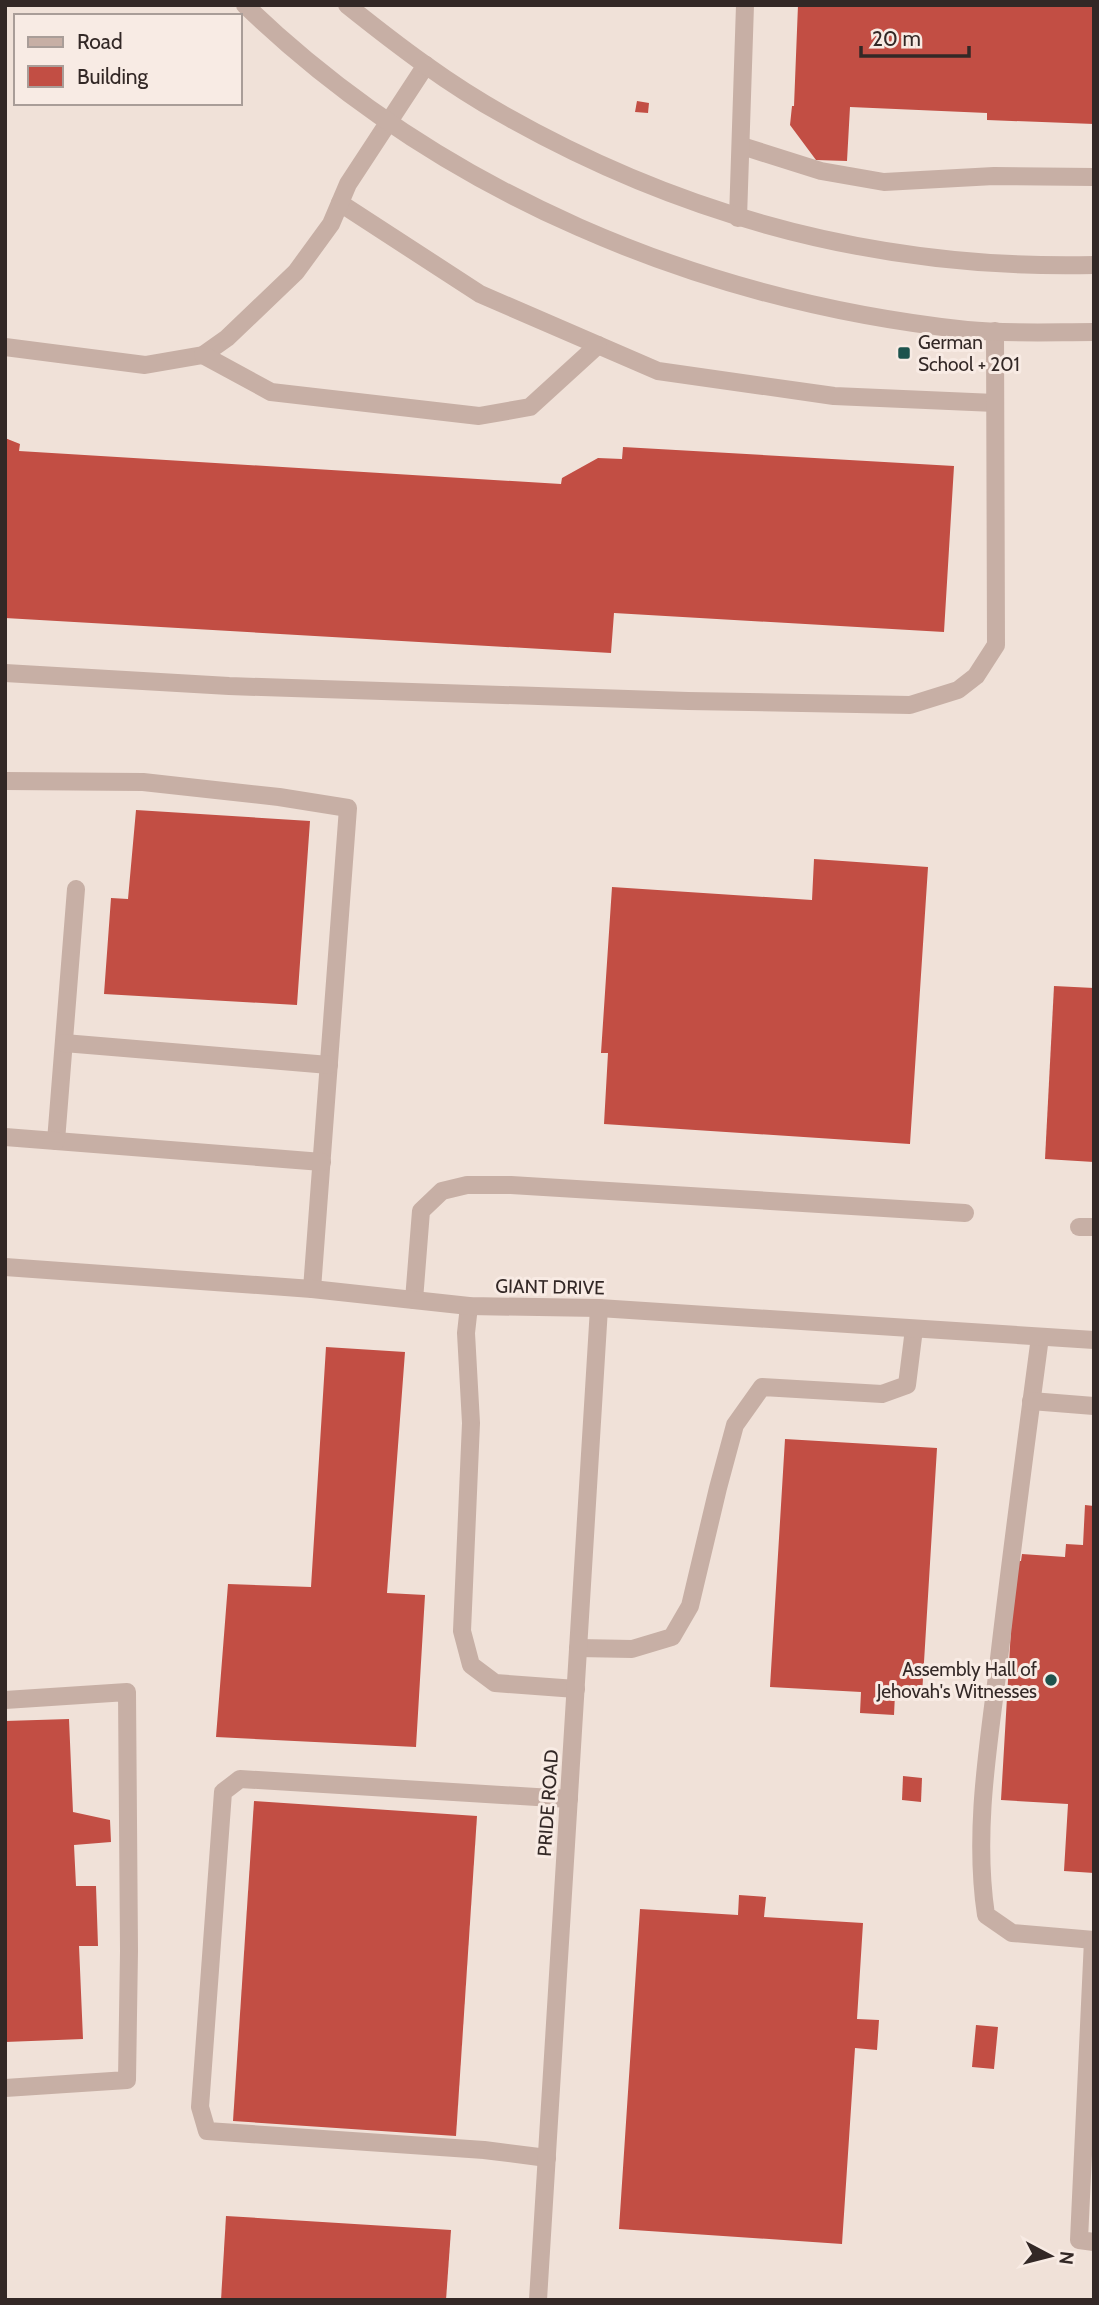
<svg xmlns="http://www.w3.org/2000/svg" width="1099" height="2305" font-family="Cabin,sans-serif">
<style>
.building{fill:#c24e44}
.lines{fill:none;stroke-linecap:round;stroke-linejoin:round}
.service{stroke:#c7afa5;stroke-width:18}
.minor{stroke:#c7afa5;stroke-width:18}
.tertiary{stroke:#c7afa5;stroke-width:18}
.poi-dot{fill:#1d534d;stroke:#f8ebe4;stroke-width:2.5}
.labels{text-anchor:middle;dominant-baseline:central;stroke-width:6;stroke-linejoin:round;paint-order:stroke}
.poi-label{font-size:19px;fill:#332826;stroke:#f8ebe4;text-anchor:start}
.street-label{font-size:19px;fill:#332826;stroke:#f8ebe4}
</style>
<rect width="100%" height="100%" fill="#f0e1d8"/>
<g class="building">
<path d="M798,5H1094V124L987,120V113L850,107L847,161L816,160L790,125L792,106H794Z"/>
<path d="M637,101L649,103L648,113L635,112Z"/>
<path d="M5,438L20,444L19,451L561,484L562,478L598,458L622,459L623,447L954,466L944,632L614,613L611,653L5,618Z"/>
<path d="M136,810L310,821L297,1005L104,994L111,898L128,899Z"/>
<path d="M814,859L928,867L910,1144L604,1124L608,1053H601L612,887L812,900Z"/>
<path d="M1054,986L1094,988V1162L1045,1159Z"/>
<path d="M326,1347L405,1352L387,1593L425,1595L416,1747L216,1737L228,1584L311,1587Z"/>
<path d="M785,1439L937,1448L922,1695L895,1694L894,1715L860,1713L861,1692L770,1687Z"/>
<path d="M1085,1505L1094,1506V1873L1064,1871L1068,1804L1001,1800L1015,1561H1021L1022,1554L1065,1557L1066,1544L1083,1545Z"/>
<path d="M69,1719L73,1812L110,1820L111,1842L74,1845L76,1886H96L98,1946H79L83,2039L5,2042V1721Z"/>
<path d="M903,1776L922,1778L921,1802L902,1800Z"/>
<path d="M254,1801L477,1816L456,2136L233,2121Z"/>
<path d="M739,1895L766,1897L764,1917L863,1923L857,2019L879,2020L877,2050L855,2048L842,2244L619,2229L640,1909L738,1915Z"/>
<path d="M976,2025L998,2027L994,2069L972,2067Z"/>
<path d="M226,2216L451,2230L446,2300H221Z"/>
</g>
<g class="lines">
<g class="service">
<path d="M742,146L821,171L884,182L994,176L1094,177"/>
<path d="M340,203L480,294L658,371L834,396L995,403"/>
<path d="M738,218L745,5"/>
<path d="M5,347L145,365L203,355L227,338L296,272L331,224L348,184L426,65"/>
<path d="M203,355L271,392L479,416L530,407L598,345"/>
<path d="M5,673L229,686L688,701L910,705L958,690L976,676L996,645L995,331"/>
<path d="M5,781L143,782L279,797L348,808L312,1289"/>
<path d="M76,889L56,1141L322,1162"/>
<path d="M64,1043L329,1065"/>
<path d="M5,1137L56,1141"/>
<path d="M1079,1227H1094"/>
<path d="M414,1300L421,1211L442,1191L467,1185H511L965,1213"/>
<path d="M469,1306L466,1333L471,1423L462,1631L471,1665L495,1683L576,1689"/>
<path d="M1040,1337C1025,1450 1010,1562 997,1676C987,1754 974,1836 986,1915L1012,1933L1094,1940"/>
<path d="M1031,1401L1094,1406"/>
<path d="M578,1648L632,1649L672,1637L690,1606L718,1488L735,1425L762,1387L882,1394L907,1385L914,1329"/>
<path d="M5,1700L127,1692L129,1951L127,2080L5,2088"/>
<path d="M1093,1940L1079,2240L1094,2242"/>
<path d="M547,2158L484,2150L207,2131L200,2107L223,1792L240,1779L569,1799"/>
</g>
<g class="minor">
<path d="M5,1267L312,1289L469,1306L599,1308L1094,1340"/>
<path d="M538,2300L599,1308"/>
</g>
<g class="tertiary">
<path d="M245,5C440,193 699,301 967,330C1009,334 1052,332 1094,332"/>
<path d="M347,5C397,45 448,84 504,115C686,218 884,270 1094,265"/>
</g>
</g>
<g class="poi-dot">
<rect x="897" y="346" width="14" height="14" rx="3.5"/>
<circle cx="1051" cy="1680" r="7"/>
</g>
<g class="labels">
<g class="poi-label">
<text x="918" y="342">German<tspan x="918" dy="22">School + 201</tspan></text>
<text x="1037" y="1669" text-anchor="end">Assembly Hall of<tspan x="1037" dy="22">Jehovah's Witnesses</tspan></text>
</g>
<g class="street-label">
<text transform="translate(550 1287) rotate(1)">GIANT DRIVE</text>
<text transform="translate(548 1803) rotate(-86)">PRIDE ROAD</text>
</g>
</g>
<rect width="1099" height="2305" fill="none" stroke="#332826" stroke-width="14"/>
<rect x="14" y="14" width="228" height="91" fill="#f8ebe4" stroke="#a99d98" stroke-width="2"/>
<rect x="28" y="37" width="35" height="10" fill="#c7afa5" stroke="#a99d98" stroke-width="2"/>
<text x="77" y="49" font-size="21" fill="#332826">Road</text>
<rect x="28" y="66" width="35" height="21" fill="#c24e44" stroke="#a99d98" stroke-width="2"/>
<text x="77" y="84" font-size="21" fill="#332826">Building</text>
<g transform="translate(1050 2256) rotate(97)" stroke="#f8ebe4" stroke-width="5" paint-order="stroke">
<path d="M0-5L12 26L0 18L-12 26Z" fill="#332826"/>
<text y="-10" font-size="19" font-weight="bold" text-anchor="middle" fill="#332826">N</text>
</g>
<path d="M861 46v10h108v-10" fill="none" stroke="#332826" stroke-width="3.5"/>
<text x="872" y="46" font-size="21" fill="#332826" stroke="#f8ebe4" stroke-width="5" paint-order="stroke">20 m</text>
</svg>
